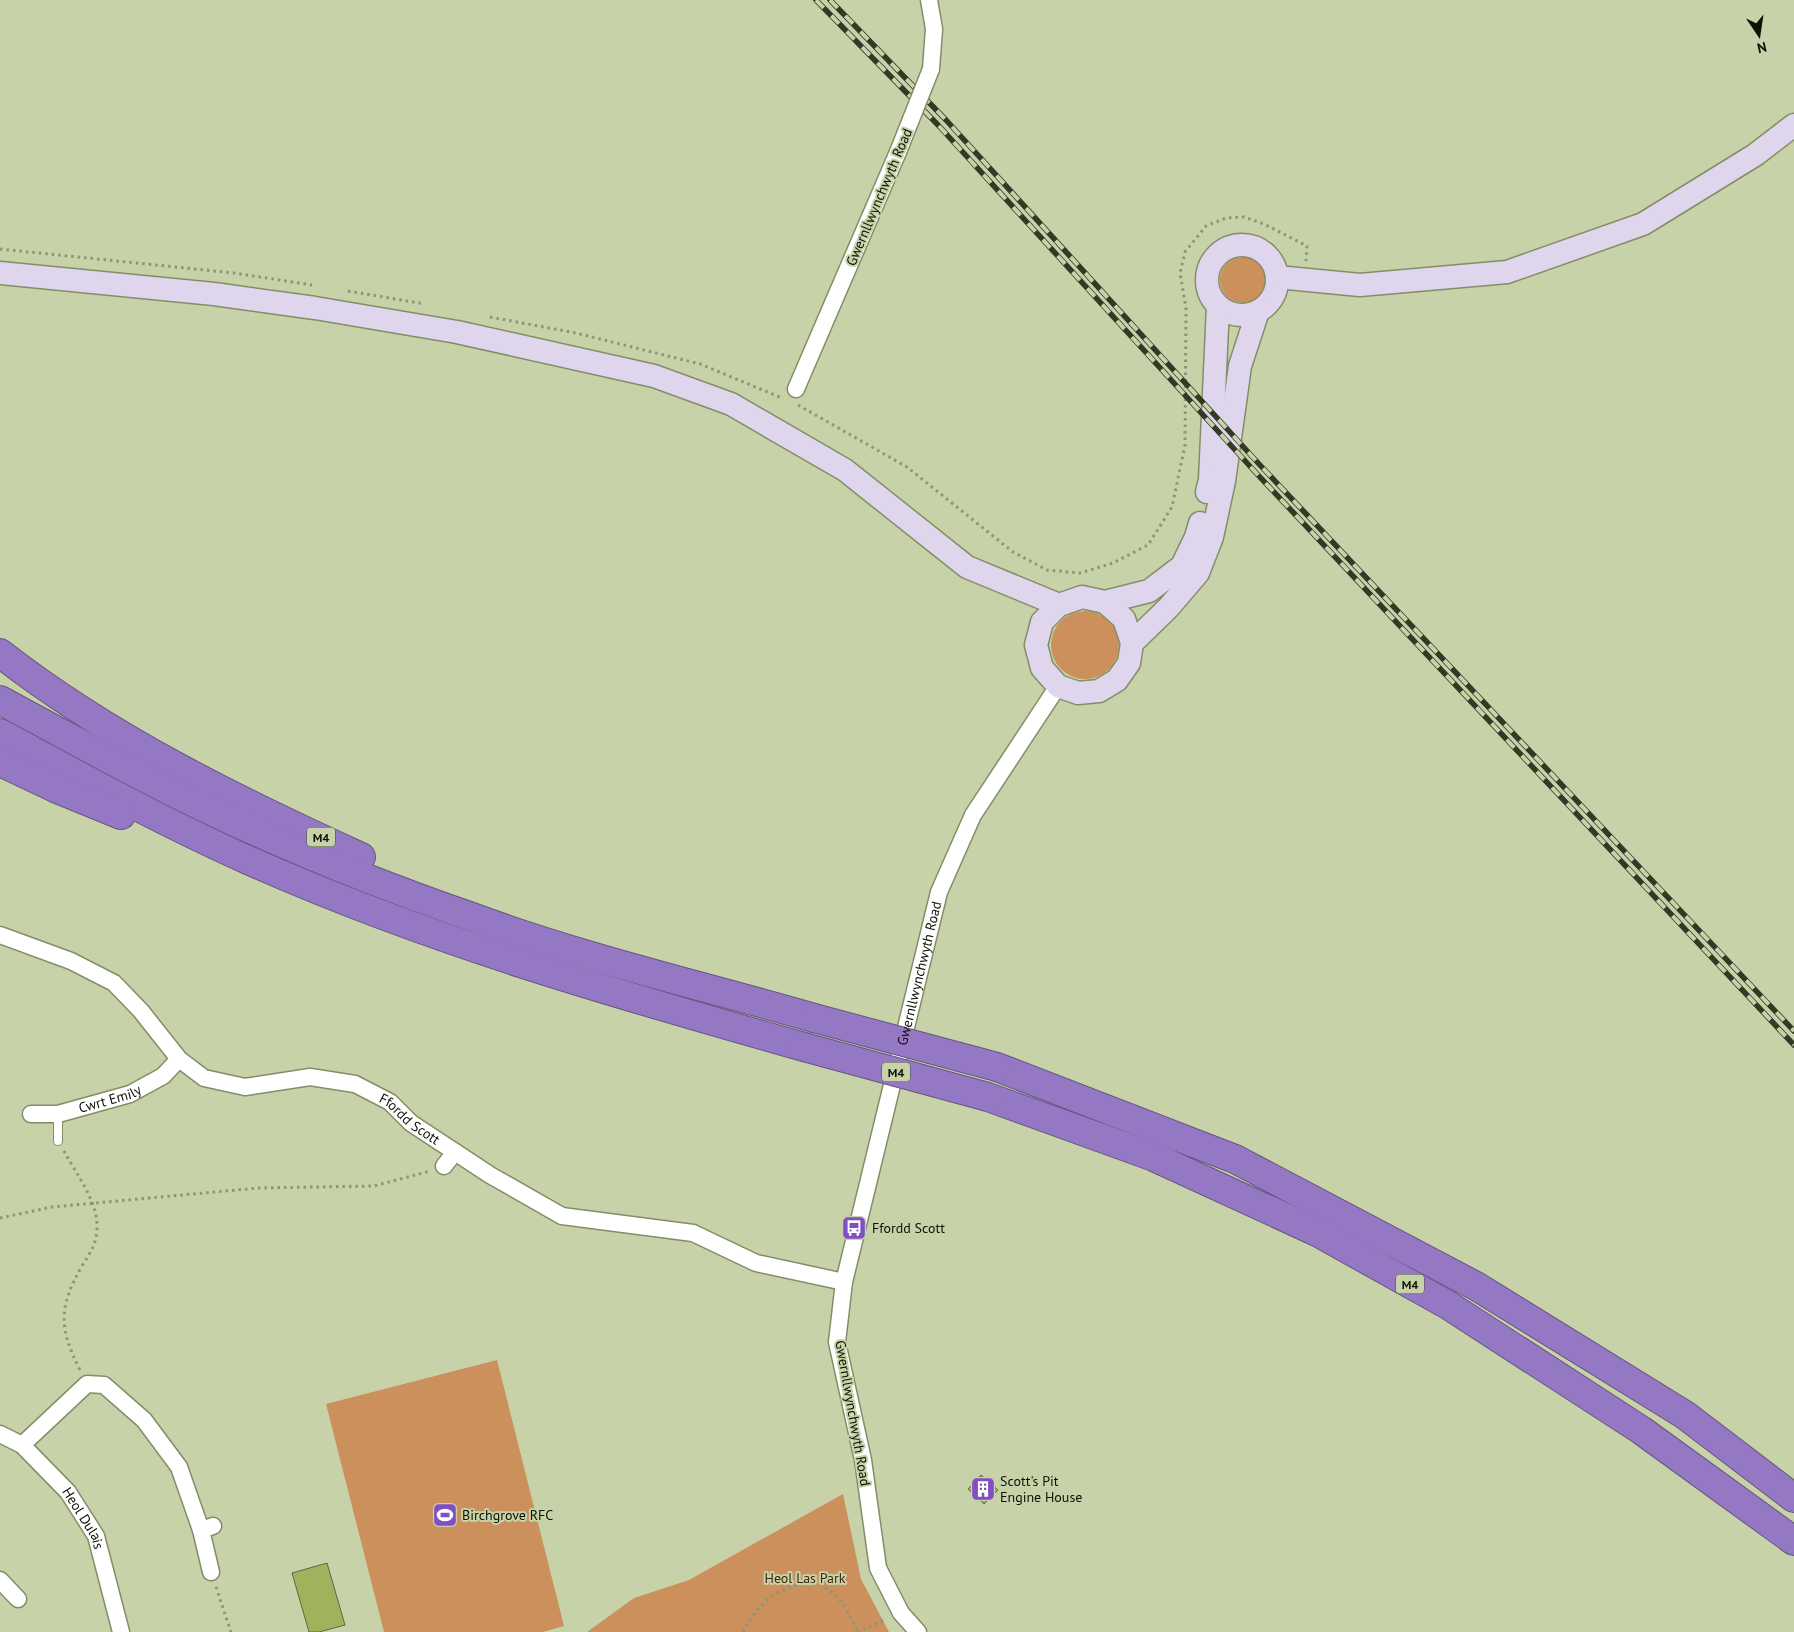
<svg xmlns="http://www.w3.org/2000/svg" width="1794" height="1632" font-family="'PT Sans',sans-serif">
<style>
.green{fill:#cc905d}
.building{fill:#9eb35b;stroke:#5e6742}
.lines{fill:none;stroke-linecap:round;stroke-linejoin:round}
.service-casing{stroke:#838d67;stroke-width:10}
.minor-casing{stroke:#838d67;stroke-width:19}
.secondary-casing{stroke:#838d67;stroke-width:25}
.motorway-casing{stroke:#665481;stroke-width:30}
.path{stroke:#8c9575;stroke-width:3;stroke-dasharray:2.5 4;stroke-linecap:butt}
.service{stroke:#fff;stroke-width:8}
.minor{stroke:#fff;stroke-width:16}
.secondary{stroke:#dfd6ed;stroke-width:22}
.motorway{stroke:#9578c4;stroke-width:28}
.rail-casing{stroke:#343926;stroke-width:5.5}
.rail{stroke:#c7d2a9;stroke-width:4;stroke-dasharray:11;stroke-linecap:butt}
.minor-bridge-casing{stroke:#838d67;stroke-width:19;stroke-linecap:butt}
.motorway-bridge-casing{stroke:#665481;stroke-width:30;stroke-linecap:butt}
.minor-bridge{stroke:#fff;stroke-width:16}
.motorway-bridge{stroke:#9578c4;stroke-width:28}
.labels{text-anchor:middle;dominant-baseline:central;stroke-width:4;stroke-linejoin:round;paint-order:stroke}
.shield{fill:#c7d2a9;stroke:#464b36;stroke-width:1}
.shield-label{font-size:12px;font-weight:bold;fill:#0e1104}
.street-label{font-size:14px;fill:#0e1104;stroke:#c7d2a9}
.poi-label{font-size:14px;fill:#0e1104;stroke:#c7d2a9;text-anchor:start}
.park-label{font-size:14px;fill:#43260b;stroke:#c7d2a9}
</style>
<rect width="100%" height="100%" fill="#c7d2a9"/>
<g class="green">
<circle cx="1243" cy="280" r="23"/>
<circle cx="1085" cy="645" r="34"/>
<path d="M497,1360L564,1626L543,1632H384L326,1404Z"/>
<path d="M843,1494L861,1579L889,1632H587L634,1598L689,1580Z"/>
</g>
<g class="building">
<path d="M981,1475L998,1490L984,1504L968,1489Z"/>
<path d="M327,1563L345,1625L319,1632H309L292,1573Z"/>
</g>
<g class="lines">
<defs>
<path id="service" d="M58,1141V1114"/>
<g id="minor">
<path d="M929,0L934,29L931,69"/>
<path d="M796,389L898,152"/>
<path id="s1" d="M0,935L71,961L114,983L141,1011L179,1059L204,1078L245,1087L310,1077L355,1084L390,1102L411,1123L490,1175L562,1216L693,1233L756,1263L844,1282"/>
<path id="s2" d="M31,1114H58L130,1094L163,1076L179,1059"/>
<path d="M444,1166L455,1152"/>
<path id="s3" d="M0,1434L22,1445L68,1492L96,1536L121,1632"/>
<path d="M22,1445L87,1384L104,1385L144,1420L179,1467L201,1530L213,1526"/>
<path d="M201,1530L211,1572"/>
<path d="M0,1580L18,1599"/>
<path id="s4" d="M918,1632L901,1613L878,1568L863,1460L837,1342L844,1282L939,892L973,815L1058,686"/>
</g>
<g id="secondary">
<circle cx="1242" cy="280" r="35"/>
<path d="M0,273L214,294L315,308L457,332L654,376L731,404L845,470L967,567L1059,605L1082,597L1105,602L1124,619L1132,643L1129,663L1117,680L1099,691L1078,693L1058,686L1042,668L1036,645L1042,622L1059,605"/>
<path d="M1277,277L1360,285L1507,272L1643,224L1755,155L1794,125"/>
<path d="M1207,492L1210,480L1218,306"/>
<path d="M1105,602L1149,591L1182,566L1196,537L1200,523"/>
<path d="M1132,643L1169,607L1198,573L1212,537L1224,481L1240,366L1258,311"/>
</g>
<g id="motorway">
<path d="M0,653C109,738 236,800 361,857"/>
<path d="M0,700C85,746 170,794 259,833C328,864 400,892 472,917C583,958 700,985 814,1018"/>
<path d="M0,733C81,777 163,822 248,860C427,940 616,994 804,1047"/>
<path d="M0,762L55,788L121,815"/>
<path d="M997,1067L1235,1159L1476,1286L1685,1415L1794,1498"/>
<path d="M988,1097L1154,1157L1317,1232L1448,1305L1641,1430L1794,1541"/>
</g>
</defs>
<use href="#service" class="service-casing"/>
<use href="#minor" class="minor-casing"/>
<use href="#secondary" class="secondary-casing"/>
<use href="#motorway" class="motorway-casing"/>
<g class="path">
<path d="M0,249L234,273L312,285"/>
<path d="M348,291L425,304"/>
<path d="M490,317L576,333L700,364L782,398"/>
<path d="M798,405L907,467L1013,552L1047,570L1080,573L1113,563L1148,545L1172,507L1185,445L1186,308L1180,273L1185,252L1206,226L1226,218L1244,217L1264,224L1307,246L1306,261"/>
<path d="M64,1151C76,1174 98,1201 97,1228C97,1243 90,1253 82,1266C58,1308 59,1328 80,1370"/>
<path d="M0,1218L52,1207L258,1188L374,1186L430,1171"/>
<path d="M216,1587L231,1632"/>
<path d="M743,1632C760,1599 779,1587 815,1581C841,1597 845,1604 858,1632"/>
<path d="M857,1632L885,1620"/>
</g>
<use href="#service" class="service"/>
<use href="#minor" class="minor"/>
<use href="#secondary" class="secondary"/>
<use href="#motorway" class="motorway"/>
<defs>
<g id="rail">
<path d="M816,0L939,126L1258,475L1794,1045"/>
<path d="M830,0L946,120L1259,464L1794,1031"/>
</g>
</defs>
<use href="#rail" class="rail-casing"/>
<use href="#rail" class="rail"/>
<defs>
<path id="minor-bridge" d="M898,152L931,69"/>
<g id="motorway-bridge">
<path d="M814,1018L997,1067"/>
<path d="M804,1047L988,1097"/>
</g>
</defs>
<use href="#minor-bridge" class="minor-bridge-casing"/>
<use href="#motorway-bridge" class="motorway-bridge-casing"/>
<use href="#minor-bridge" class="minor-bridge"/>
<use href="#motorway-bridge" class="motorway-bridge"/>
</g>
<defs>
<symbol id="bus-square" viewBox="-11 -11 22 22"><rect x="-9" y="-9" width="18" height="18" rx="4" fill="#824ec6" stroke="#c7d2a9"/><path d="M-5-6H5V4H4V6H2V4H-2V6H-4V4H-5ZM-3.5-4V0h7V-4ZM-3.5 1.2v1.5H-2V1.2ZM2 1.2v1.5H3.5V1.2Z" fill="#fff"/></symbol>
<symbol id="building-square" viewBox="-11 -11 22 22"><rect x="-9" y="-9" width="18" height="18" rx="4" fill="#824ec6" stroke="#c7d2a9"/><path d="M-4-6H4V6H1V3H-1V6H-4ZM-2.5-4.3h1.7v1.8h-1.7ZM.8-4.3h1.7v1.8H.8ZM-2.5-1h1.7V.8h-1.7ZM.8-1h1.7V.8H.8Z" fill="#fff"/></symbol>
<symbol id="stadium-square" viewBox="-11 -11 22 22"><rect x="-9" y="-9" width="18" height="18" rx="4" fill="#824ec6" stroke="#c7d2a9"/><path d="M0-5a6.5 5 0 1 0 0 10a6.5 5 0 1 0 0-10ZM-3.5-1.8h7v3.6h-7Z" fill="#fff"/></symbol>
</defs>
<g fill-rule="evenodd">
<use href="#bus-square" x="840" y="1214" width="28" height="28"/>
<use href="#building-square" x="969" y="1475" width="28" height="28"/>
<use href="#stadium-square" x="431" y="1501" width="28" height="28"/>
</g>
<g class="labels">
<g class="shield">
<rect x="307" y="827.5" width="28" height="19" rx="4"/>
<rect x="882" y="1062.5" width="28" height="19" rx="4"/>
<rect x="1396" y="1274.5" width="28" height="19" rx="4"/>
</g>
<g class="shield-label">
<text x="321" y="837">M4</text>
<text x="896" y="1072">M4</text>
<text x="1410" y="1284">M4</text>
</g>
<g class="street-label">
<text transform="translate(879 197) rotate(-67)">Gwernllwynchwyth Road</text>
<text stroke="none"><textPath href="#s4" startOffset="684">Gwernllwynchwyth Road</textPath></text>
<text stroke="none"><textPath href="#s2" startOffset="81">Cwrt Emily</textPath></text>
<text stroke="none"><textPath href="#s1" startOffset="474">Ffordd Scott</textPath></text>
<text transform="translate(853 1413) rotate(80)">Gwernllwynchwyth Road</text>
<text stroke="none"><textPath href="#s3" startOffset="121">Heol Dulais</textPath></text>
</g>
<g class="poi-label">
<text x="872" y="1228">Ffordd Scott</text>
<text x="1000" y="1481">Scott's Pit<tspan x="1000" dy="16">Engine House</tspan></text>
<text x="462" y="1515">Birchgrove RFC</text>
</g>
<g class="park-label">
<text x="805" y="1578">Heol Las Park</text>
</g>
</g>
<g transform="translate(1759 35) rotate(167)" stroke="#c7d2a9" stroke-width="4" paint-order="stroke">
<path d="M0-4L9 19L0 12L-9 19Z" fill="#0e1104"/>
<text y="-8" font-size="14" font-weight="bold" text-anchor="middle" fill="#0e1104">N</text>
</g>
</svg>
